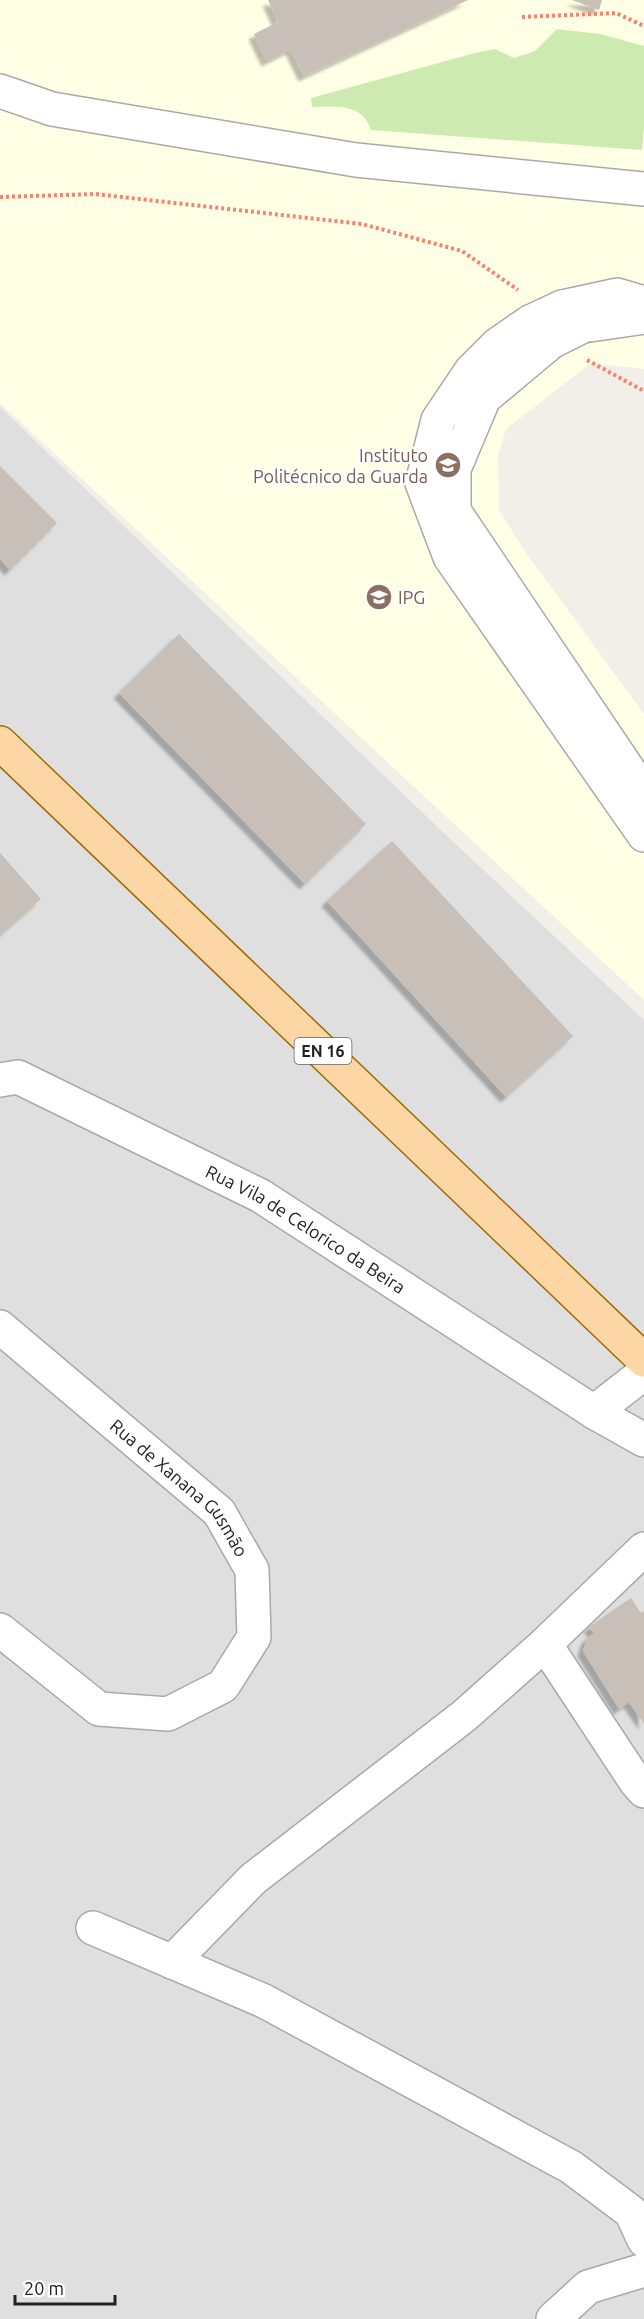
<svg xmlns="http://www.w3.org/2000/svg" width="644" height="2319" font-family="Ubuntu,sans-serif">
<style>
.residential{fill:#e0dfdf}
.education{fill:#ffffe5}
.grass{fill:#cdebb0}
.building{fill:#c7bfb8;filter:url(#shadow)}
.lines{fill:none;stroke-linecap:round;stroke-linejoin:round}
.minor-casing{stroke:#a9a9a9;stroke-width:36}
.primary-casing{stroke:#a06b00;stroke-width:36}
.path{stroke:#fa8072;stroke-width:4;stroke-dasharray:3 3;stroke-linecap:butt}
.minor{stroke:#fff;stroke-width:33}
.primary{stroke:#fcd6a4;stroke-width:33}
.minor-bridge-casing{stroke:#a9a9a9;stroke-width:36;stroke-linecap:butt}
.minor-bridge{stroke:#fff;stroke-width:33}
.labels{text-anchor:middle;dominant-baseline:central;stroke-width:4.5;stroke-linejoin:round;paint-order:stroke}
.shield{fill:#fff;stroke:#646464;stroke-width:1.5}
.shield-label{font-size:16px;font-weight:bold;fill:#222}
.education-label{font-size:18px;fill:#785e54;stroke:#fff;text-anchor:end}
.street-label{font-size:18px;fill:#222;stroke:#fff}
</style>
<defs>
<filter id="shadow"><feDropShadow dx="-5.5" dy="5.5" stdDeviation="1.5" flood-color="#0004"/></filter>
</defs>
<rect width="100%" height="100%" fill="#f2efe9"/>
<path class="residential" d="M0,407L447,836L644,1020V2319H0Z"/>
<path class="education" d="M0,0H644V369L591,363L506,429L498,455L499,510L524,550L644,714V1000L0,403Z"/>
<path class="grass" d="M557,29L600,34L644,46V127L642,150L371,130C363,103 336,106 312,107L311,98L475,53L495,49L514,58L535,51Z"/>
<g class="building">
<path d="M268,0H468L304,76L291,49L267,61L254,34L278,22Z"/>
<path d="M572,0H602L599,10Z"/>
<path d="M0,466L57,523L10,570L0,559Z"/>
<path d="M179,634L366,824L305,884L119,693Z"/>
<path d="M392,841L573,1036L506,1097L327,901Z"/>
<path d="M0,853L41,899L0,935Z"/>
<path d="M631,1598L641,1613L644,1611V1724L629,1702L619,1709L583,1651L587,1638L594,1633L589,1627Z"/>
</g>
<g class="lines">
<defs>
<g id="minor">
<path d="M0,91L52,109L356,160L644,189"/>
<path d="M562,307L617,295L644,303"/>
<path d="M530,322L498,344L471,371L438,420L422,483L450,557L644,835"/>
<path d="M583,326L644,317"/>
<path d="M551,342L484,398L454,469V511L644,793"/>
<path id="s1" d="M0,1080L18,1077L261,1196L594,1412L644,1440"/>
<path id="s2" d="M0,1327L219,1512L252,1570L254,1637L223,1686L168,1714L99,1709L0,1630"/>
<path d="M594,1412L644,1373"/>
<path d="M545,1644L636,1782L644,1791"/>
<path d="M93,1928L264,2001L571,2167L631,2212L644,2240"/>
<path d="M172,1962L253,1879L464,1716L545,1644L644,1549"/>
<path d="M553,2319L588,2287L644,2270"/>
</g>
<path id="primary" d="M0,743L644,1360"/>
</defs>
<use href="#minor" class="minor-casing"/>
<use href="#primary" class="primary-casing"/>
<g class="path">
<path d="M522,17L616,13L644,26"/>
<path d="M0,197L95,194L362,224L462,251L518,290"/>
<path d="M587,360L644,391"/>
</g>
<use href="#minor" class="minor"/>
<use href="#primary" class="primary"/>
<defs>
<g id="minor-bridge">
<path d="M530,322L562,307"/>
<path d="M551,342L583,326"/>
</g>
</defs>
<use href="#minor-bridge" class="minor-bridge-casing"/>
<use href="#minor-bridge" class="minor-bridge"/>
</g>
<defs>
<symbol id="university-disc" viewBox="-11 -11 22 22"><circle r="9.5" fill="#8d6e63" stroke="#fff"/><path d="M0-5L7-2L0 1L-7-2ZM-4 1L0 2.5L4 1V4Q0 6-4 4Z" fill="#fff"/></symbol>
</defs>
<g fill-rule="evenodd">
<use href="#university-disc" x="433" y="450" width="30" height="30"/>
<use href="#university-disc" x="364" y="582" width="30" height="30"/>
</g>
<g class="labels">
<rect class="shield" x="294.5" y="1038" width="57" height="26" rx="4.5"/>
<g class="shield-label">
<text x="323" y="1051">EN 16</text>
</g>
<g class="education-label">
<text x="428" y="455">Instituto<tspan x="428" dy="21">Politécnico da Guarda</tspan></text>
<text x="398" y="597" text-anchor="start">IPG</text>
</g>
<g class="street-label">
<text stroke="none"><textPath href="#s1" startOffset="344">Rua Vila de Celorico da Beira</textPath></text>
<text stroke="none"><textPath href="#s2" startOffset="242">Rua de Xanana Gusmão</textPath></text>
</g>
</g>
<path d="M15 2295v9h100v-9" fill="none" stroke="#222222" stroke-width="3"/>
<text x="24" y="2295" font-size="18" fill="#222222" stroke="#ffffff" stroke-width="4.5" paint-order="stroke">20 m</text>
</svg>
